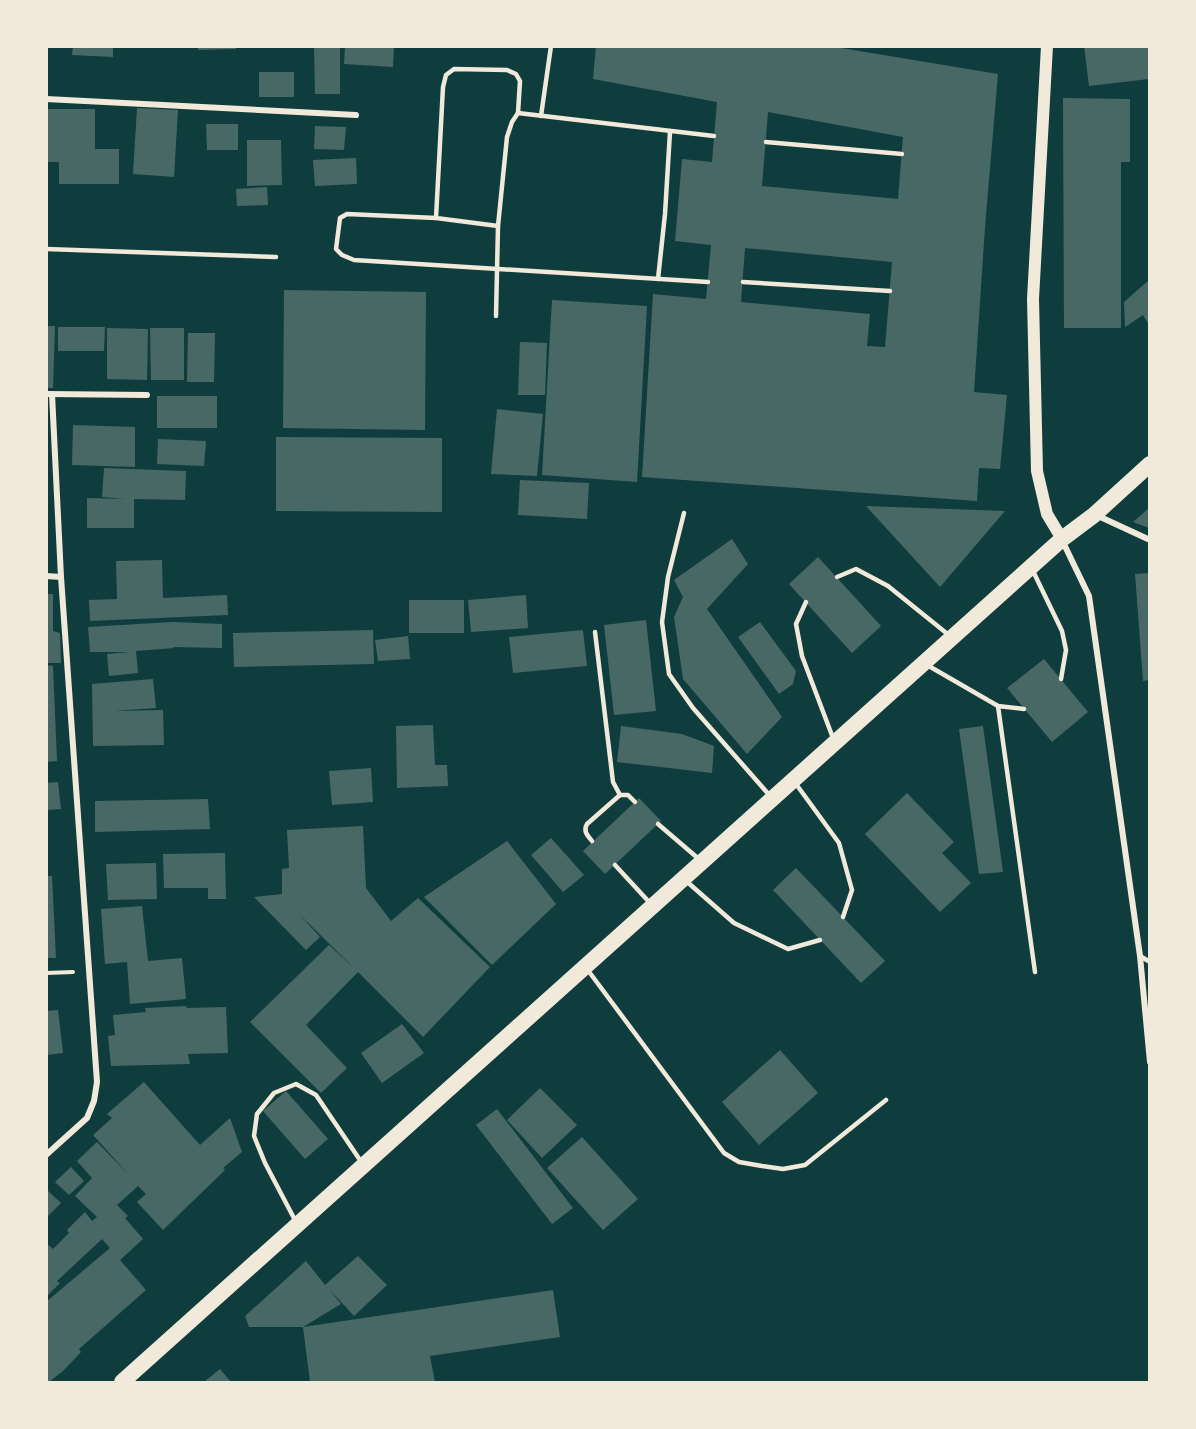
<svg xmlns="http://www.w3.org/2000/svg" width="1196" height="1429" font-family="Jost,sans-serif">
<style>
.building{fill:#486865;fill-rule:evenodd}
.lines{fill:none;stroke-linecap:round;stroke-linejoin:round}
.path{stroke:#f1e9da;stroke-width:4}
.service{stroke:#f1e9da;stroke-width:4.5}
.minor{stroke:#f1e9da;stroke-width:6}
.secondary{stroke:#f1e9da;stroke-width:12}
.trunk{stroke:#f1e9da;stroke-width:16}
</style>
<rect width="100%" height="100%" fill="#0f3d3e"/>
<g class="building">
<path d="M73,46H113V57L72,55Z"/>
<path d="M198,46H236V49L198,50Z"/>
<path d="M314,46H340V94H315Z"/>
<path d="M345,46H394L393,67L344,64Z"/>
<path d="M596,46H829L998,74L985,227L974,392L1007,395L1000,469L979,468L977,501L642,477L653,294L706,299L711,245L675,241L682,159L712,162L717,102L593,79ZM768,112L903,137L898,199L762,186ZM745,248L892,262L885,347L867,346L870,314L741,302Z"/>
<path d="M1084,46H1149V79L1089,86Z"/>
<rect x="259" y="72" width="35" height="25"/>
<path d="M1063,98L1130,99V162H1121V328H1064Z"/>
<path d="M137,108L178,110L174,177L133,174Z"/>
<path d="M46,109H95V149H119V184H59V162H46Z"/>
<path d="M206,124H238V150H207Z"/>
<path d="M315,126L346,127L344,150L314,149Z"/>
<path d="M247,140H281L282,185L247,186Z"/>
<path d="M356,158L357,184L315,186L313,160Z"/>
<path d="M267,187L268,205L237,206L236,189Z"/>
<path d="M1149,280V325L1143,315L1125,327L1124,302Z"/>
<path d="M284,290L426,292L425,430L283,428Z"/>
<path d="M552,300L647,306L637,482L542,475Z"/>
<path d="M46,326H55L53,388H46Z"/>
<path d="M58,327H105L104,351H58Z"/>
<path d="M107,328L148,329L147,380L107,379Z"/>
<path d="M150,328H184V380H151Z"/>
<path d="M188,333H215L214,382H187Z"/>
<path d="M520,342L547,343L545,395H518Z"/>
<rect x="157" y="396" width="60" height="32"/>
<path d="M497,409L543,414L537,476L491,474Z"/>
<path d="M73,425L135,427V467L72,465Z"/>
<path d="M276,437L442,438V512L276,511Z"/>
<path d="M158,439L206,441L204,466L157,464Z"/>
<path d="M104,468L186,471L185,500L134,499V528H87V498L125,499L102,497Z"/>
<path d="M520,480L589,483L587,519L518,515Z"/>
<path d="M866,506L1005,511L940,587Z"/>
<path d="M1149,508V528L1133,522Z"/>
<path d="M732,539L748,564L707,609L782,717L747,754L683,679L674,617L683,597L674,580Z"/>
<path d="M818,557L881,626L852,653L789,584Z"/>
<path d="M162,560L163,598L227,595L228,615L90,621L89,600L117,599L116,561Z"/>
<path d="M1149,573V680L1143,681L1135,574Z"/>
<path d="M46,594H53V631L60,633L61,663H46Z"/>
<path d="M526,595L528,628L471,632L468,600Z"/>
<rect x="409" y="600" width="55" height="33"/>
<path d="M646,620L656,711L614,715L604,625Z"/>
<path d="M172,622L222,624V648L172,647L175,648L136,651L138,673L109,676L107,654L129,652H90L88,627Z"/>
<path d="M760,622L796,671L793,684L779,694L738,637Z"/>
<path d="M373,630L374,664L234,667L233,633Z"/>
<path d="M583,630L587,666L513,673L509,637Z"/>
<path d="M408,636L410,659L378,661L375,640Z"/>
<path d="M1044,659L1088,712L1052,742L1007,688Z"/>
<path d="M46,665L53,666L57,761L46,762Z"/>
<path d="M153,679L156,708L113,711L163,710L164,745L93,746L92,684Z"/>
<path d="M433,725L435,765H447L448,786L397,788L396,726Z"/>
<path d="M621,726L682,734L714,746L712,773L617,762Z"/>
<path d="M983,726L1003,872L979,874L959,729Z"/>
<path d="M371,768L373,802L332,805L329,771Z"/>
<path d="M58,782L61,809L46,810V783Z"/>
<path d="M907,793L954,842L942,853L971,883L940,912L865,834Z"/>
<path d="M639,798L661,821L605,874L583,851Z"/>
<path d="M208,799L210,829L95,832V801Z"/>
<path d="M363,826L366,888L391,921L418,898L490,967L423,1037L358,972L306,1025L347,1068L321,1093L250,1022L329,945L356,970L299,914L320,937L306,950L254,897L282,894V869L289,868L287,830Z"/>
<path d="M551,838L584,875L563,892L531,855Z"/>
<path d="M507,841L556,904L492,965L424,897Z"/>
<path d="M225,853L226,899H208V888H164L163,854Z"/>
<path d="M156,863L157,899L108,900L106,864Z"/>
<path d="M796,868L885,961L861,983L773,890Z"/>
<path d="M46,876H52L56,958H46Z"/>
<path d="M142,906L148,961L182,958L186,999L130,1004L127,962L105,964L101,909Z"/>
<path d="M187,1006L186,1008L226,1007L228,1053L188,1054L190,1064L111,1066L108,1036L115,1035L113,1015L146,1012L145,1008Z"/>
<path d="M58,1010L63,1053L46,1055V1011Z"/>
<path d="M402,1024L424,1053L382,1083L361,1053Z"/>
<path d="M780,1050L818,1093L759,1145L722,1102Z"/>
<path d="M144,1082L200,1145L230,1118L242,1152L223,1168L225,1170L163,1230L137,1202L146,1194L138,1186L117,1205L128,1216L125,1218L143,1239L120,1260L146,1290L79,1349L81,1352L63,1371L49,1382H46V1302L110,1248L102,1239L57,1281L60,1283L46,1297V1243L53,1249L69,1233L67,1230L85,1212L92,1221L97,1217L75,1196L92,1178L77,1161L97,1142L130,1176L93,1135L112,1118L107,1114Z"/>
<path d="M540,1088L577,1125L542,1158L507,1120Z"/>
<path d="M286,1091L328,1139L305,1159L263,1111Z"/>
<path d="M497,1109L573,1208L552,1224L476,1125Z"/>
<path d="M582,1137L638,1199L603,1230L547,1168Z"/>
<path d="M71,1167L84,1181L69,1195L55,1182Z"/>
<path d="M46,1189L61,1203L46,1218Z"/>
<path d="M358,1256L387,1285L354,1316L330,1290L341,1304L303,1327H249L245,1316L306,1261L325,1285Z"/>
<path d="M553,1290L560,1337L430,1356L435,1382H310L303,1327Z"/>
<path d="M220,1369L231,1382H204Z"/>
</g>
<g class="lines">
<path class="path" d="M46,973L73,972"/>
<g class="service">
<path d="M541,116L551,46"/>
<path d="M766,142L902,154"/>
<path d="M436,218L347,214L340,218L336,249L342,255L354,260L708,282"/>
<path d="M498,226L436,218L443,87L446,75L454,69L507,70L516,74L520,81L518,113"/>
<path d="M46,249L276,257"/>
<path d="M658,279L665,214L670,132"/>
<path d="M743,282L890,291"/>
<path d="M496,316L498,226L507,137L512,122L518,113L714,136"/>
<path d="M684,513L668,577L662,622L669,674L693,708L771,797"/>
<path d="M1032,569L1062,631L1066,650L1061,679"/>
<path d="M837,577L856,569L888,586L950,636"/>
<path d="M806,602L796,624L802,656L833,738"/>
<path d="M595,632L613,782L620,795"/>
<path d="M927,665L998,706L1024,709"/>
<path d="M998,706L1035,972"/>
<path d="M796,784L839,843L852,890L843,917"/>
<path d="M658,824L700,860"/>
<path d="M592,841C587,835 583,831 587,824L620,795H628L635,802"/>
<path d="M615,865L650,903"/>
<path d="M685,880L734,923L788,949L820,940"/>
<path d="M1140,956L1150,962"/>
<path d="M587,969L724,1153L739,1162L762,1166L783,1169L805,1165L886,1100"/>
<path d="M296,1222L265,1163L254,1136L257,1114L274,1093L296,1084L316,1095L362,1163"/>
</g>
<g class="minor">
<path d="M46,99L356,115"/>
<path d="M46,394L147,395"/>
<path d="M1096,515L1150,540"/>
<path d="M1062,540L1089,596L1140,956L1150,1062"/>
<path d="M46,576L61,577"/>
<path d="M46,1155L87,1118L94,1101L97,1082L61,577L52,394"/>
</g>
<path class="secondary" d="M1047,46L1033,299L1037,471L1047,514L1062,539"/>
<path class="trunk" d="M122,1382L1062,539L1094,515L1150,464"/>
</g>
<rect width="1196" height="1429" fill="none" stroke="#f1e9da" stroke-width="96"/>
</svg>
